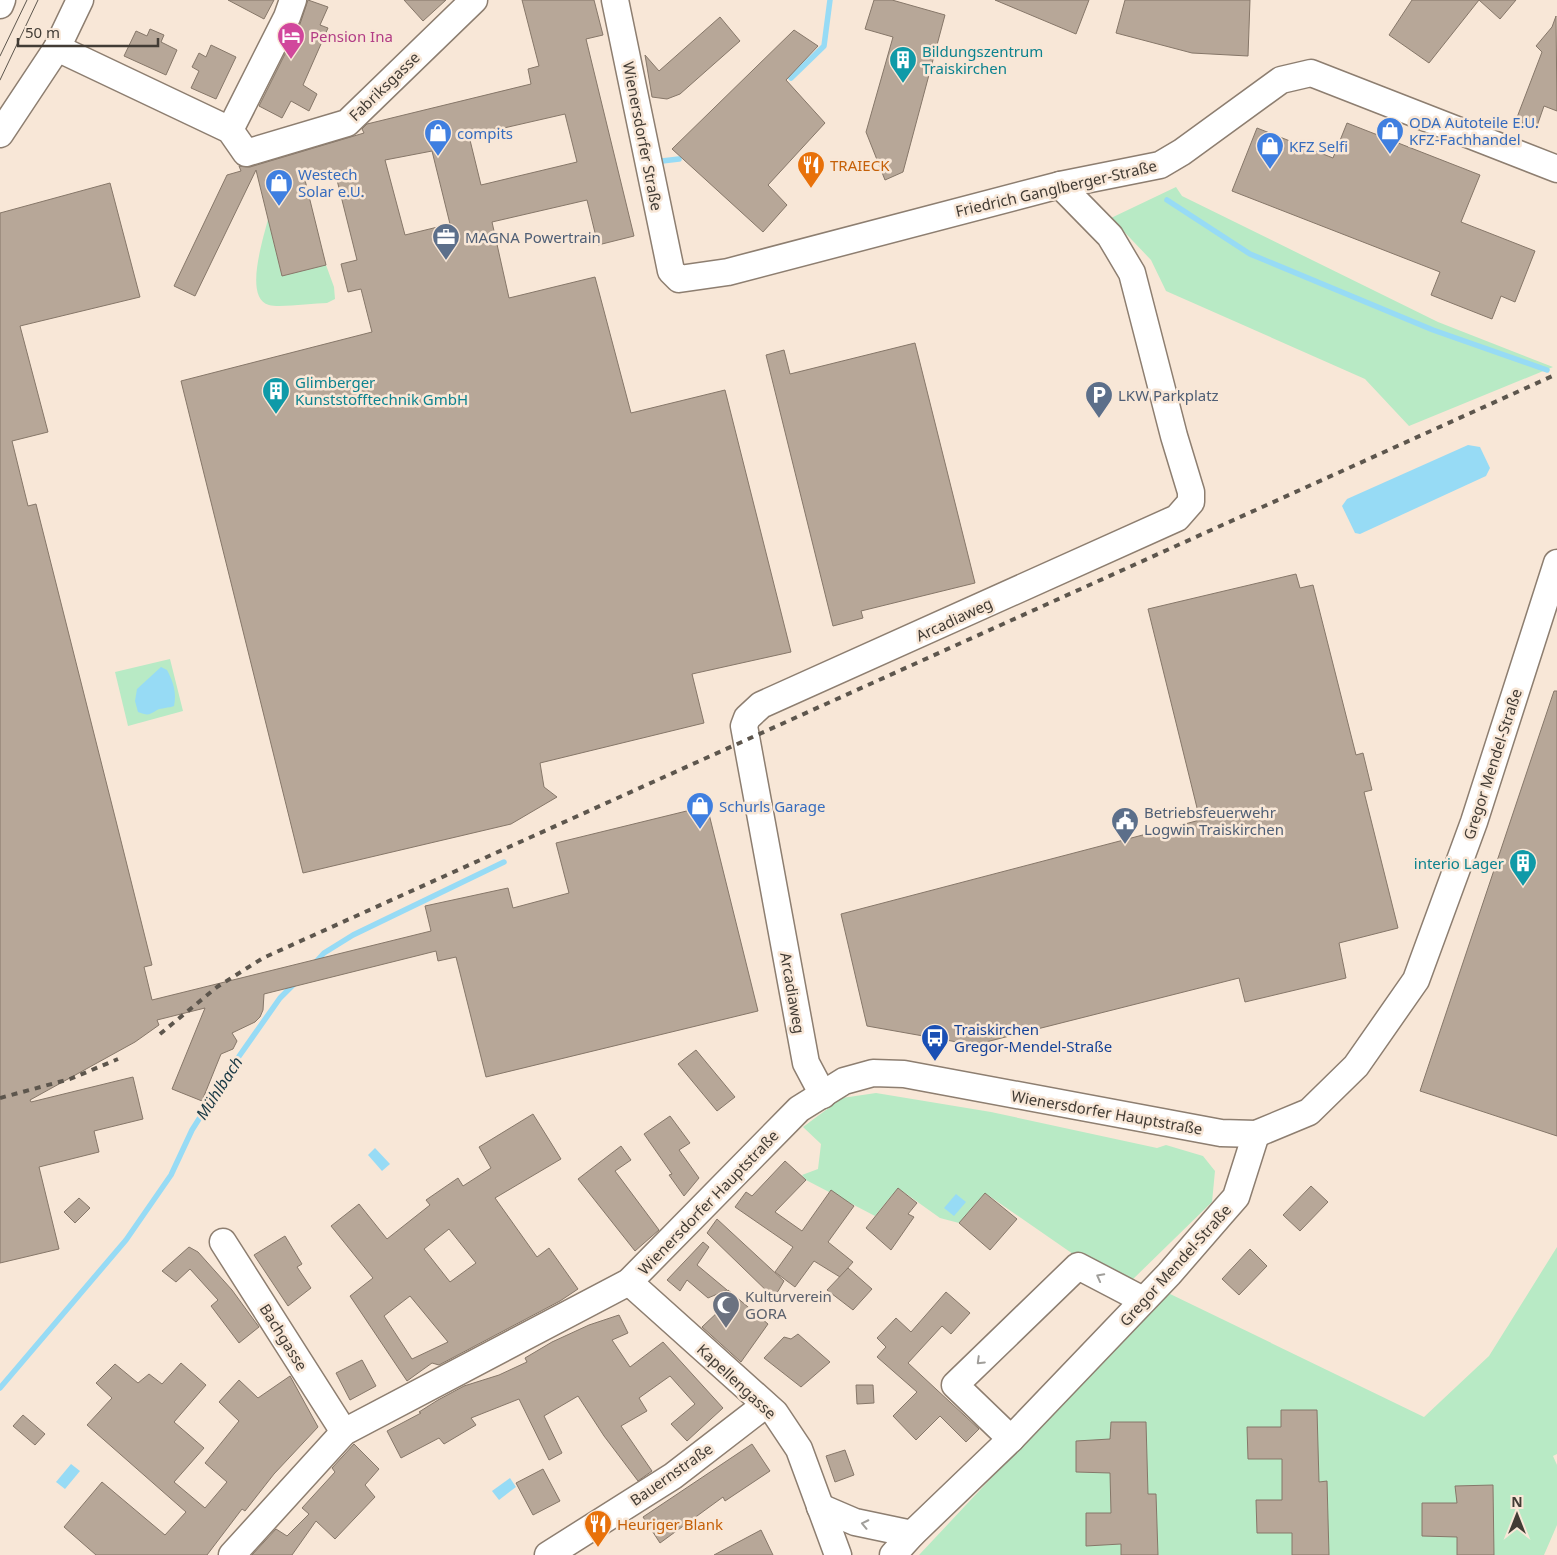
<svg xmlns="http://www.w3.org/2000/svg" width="1557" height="1555" font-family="'Noto Sans',sans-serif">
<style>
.green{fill:#b8eac5}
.water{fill:#97dbf5}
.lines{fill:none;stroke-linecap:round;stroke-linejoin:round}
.stream{stroke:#97dbf5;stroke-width:5.5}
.building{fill:#b7a798;stroke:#867769;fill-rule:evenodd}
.minor-casing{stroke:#8d7e70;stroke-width:29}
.minor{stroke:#fff;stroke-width:26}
.tram{stroke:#5d564d;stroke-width:1}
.rail{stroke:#5d564d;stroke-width:4;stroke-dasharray:6 6;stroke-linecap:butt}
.oneway{stroke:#a09e9a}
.labels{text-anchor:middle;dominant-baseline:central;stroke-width:5;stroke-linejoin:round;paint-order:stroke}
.hotel-label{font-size:15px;fill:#b23c85;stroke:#f8e7d7;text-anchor:start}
.culture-label{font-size:15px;fill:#0d838f;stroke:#f8e7d7;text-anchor:start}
.street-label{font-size:15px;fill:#423c35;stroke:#f8e7d7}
.shop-label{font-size:15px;fill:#366cbe;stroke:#f8e7d7;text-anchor:start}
.food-label{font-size:15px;fill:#c56008;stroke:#f8e7d7;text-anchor:start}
.service-label{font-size:15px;fill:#4e5e75;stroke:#f8e7d7;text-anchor:start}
.transit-label{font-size:15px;fill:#164399;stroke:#f8e7d7;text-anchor:start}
.worship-label{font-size:15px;fill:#5b616d;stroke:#f8e7d7;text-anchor:start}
.water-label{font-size:16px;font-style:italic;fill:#183844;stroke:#f8e7d7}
</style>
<rect width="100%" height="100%" fill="#f8e7d7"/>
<g class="green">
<path d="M1176,187L1182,196L1438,322L1553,367L1409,426L1365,379L1166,291L1151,260L1111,218Z"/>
<path d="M268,219L282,276L326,265L334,287L335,299L327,303C313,303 280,308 269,305C243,298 264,237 268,219Z"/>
<path d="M170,659L183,711L128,726L115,672Z"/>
<path d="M876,1093L991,1112L1157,1148L1166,1145L1203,1156L1215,1171L1212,1202L1129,1283L1073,1254L985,1193L959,1223L940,1218L898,1188L875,1216L806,1180L802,1175L818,1169L821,1144L803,1127L842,1098Z"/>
<path d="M1557,1247V1454L1553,1456L1557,1465V1525L1544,1555H919L1166,1292L1424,1417L1489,1356Z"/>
</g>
<g class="water">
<path d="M1468,445L1480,447L1490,468L1486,476L1360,534L1355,533L1342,506L1347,499Z"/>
<path d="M161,667L167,670C173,681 177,693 174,706C169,708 161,708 157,710C149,715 148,716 138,712L135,701L137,689Z"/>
<path d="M375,1148L390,1164L382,1171L368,1155Z"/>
<path d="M956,1194L966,1202L954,1216L944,1208Z"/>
<path d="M71,1464L80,1471L65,1489L56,1482Z"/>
<path d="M510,1478L516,1487L499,1500L492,1491Z"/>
</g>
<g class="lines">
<g class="stream">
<path d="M791,78L824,46L830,0"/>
<path d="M662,161L679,159"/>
<path d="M1167,200L1250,254L1433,330L1547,370"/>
<path d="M314,964L324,953L353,935L504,862"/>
<path d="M0,1388L126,1240L171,1175L192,1130L235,1062L280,998L295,983"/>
</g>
</g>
<g class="building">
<path d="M228,0H274L264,19Z"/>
<path d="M308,0L328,7L320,25L328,28L303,85L317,94L309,111L291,101L282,118L259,106L300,24Z"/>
<path d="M404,0H446L423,21Z"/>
<path d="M522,0H594L603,35L586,39L634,236L598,245L587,200L492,222L509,298L595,277L631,413L725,390L791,652L692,674L704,723L540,763L544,787L557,797L511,824L303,873L181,381L372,332L361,289L348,292L341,264L357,260L335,172L305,180L326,265L282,276L256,170L195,296L174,286L227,175L241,171L239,166L250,167L364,133L362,129L367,124L531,84L528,69L539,66ZM565,114L577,162L481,185L469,136ZM432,151L450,224L405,235L385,160Z"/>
<path d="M874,0H892L945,15L903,172L885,180L866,132L893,37L865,29Z"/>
<path d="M995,0H1089L1076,34Z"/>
<path d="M1125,0H1250L1248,56L1192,53L1116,33Z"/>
<path d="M1412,0H1516L1500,19L1479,0L1429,63L1389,35Z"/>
<path d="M1556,16L1557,111L1544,106L1536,129L1516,120L1542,52L1536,46L1552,27Z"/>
<path d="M720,17L740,41L680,94L667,99L652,97L645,55L659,71Z"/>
<path d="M150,29L164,35L161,42L177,50L166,75L124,56L136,31L147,36Z"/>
<path d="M794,30L818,46L786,80L825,123L768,185L787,205L763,232L672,149Z"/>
<path d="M211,45L236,57L216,99L191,88L199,71L192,67L199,53L206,57Z"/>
<path d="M1347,123L1480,175L1461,222L1535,251L1515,302L1501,296L1492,319L1431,295L1440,272L1232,191L1257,128L1333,158Z"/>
<path d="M110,183L140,297L20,326L48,432L12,441L28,506L36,504L116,821L152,965L144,967L152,1000L431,931L425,906L508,888L513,908L569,893L556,843L707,806L758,1011L486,1077L456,957L438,961L436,951L264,994L263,1010L260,1017L255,1022L232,1033L237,1041L233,1049L221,1054L202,1101L172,1089L205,1008L157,1020L159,1025L135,1042L30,1100L31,1102L133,1077L143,1119L94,1131L99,1152L39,1167L59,1249L0,1263V213Z"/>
<path d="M915,343L975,583L861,611L863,618L833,626L766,355L784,350L790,374Z"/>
<path d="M1296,574L1300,588L1313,585L1356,755L1363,753L1372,790L1364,792L1398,928L1339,943L1346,978L1245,1002L1239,978L974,1045L867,1026L841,914L1200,820L1148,609Z"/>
<path d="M1554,691H1557V1136L1420,1091Z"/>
<path d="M696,1050L735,1097L717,1111L678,1064Z"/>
<path d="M533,1114L561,1159L495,1198L537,1257L549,1248L578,1289L560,1301L439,1365L432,1363L407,1381L350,1296L373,1278L331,1226L359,1204L387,1239L430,1205L426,1200L458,1178L463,1186L491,1168L479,1147ZM449,1229L476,1263L450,1282L424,1249ZM410,1296L448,1342L412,1359L384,1316Z"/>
<path d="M670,1116L690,1143L679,1150L699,1178L684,1196L669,1175L672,1174L644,1134Z"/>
<path d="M621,1146L631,1160L615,1171L659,1230L635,1251L578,1179Z"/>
<path d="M785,1161L806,1180L775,1212L802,1231L831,1190L854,1206L828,1242L853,1262L840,1277L814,1261L795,1287L775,1272L793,1247L735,1207L746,1192L752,1196Z"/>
<path d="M1311,1186L1328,1202L1300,1231L1283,1215Z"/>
<path d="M898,1188L917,1203L908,1214L914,1217L891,1250L866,1228Z"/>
<path d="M985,1193L1017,1219L990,1250L959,1223Z"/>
<path d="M79,1198L90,1208L75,1223L64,1212Z"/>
<path d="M717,1219L784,1281L774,1298L707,1233Z"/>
<path d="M285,1236L302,1264L297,1267L311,1288L288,1306L254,1255Z"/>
<path d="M703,1242L709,1247L697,1265L727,1290L708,1298L687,1280L680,1291L667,1280Z"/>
<path d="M189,1247L198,1252L232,1290L259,1327L239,1343L211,1306L218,1300L190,1269L176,1282L162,1271Z"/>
<path d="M1250,1249L1267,1266L1239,1295L1222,1279Z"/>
<path d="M848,1268L872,1289L853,1310L827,1290Z"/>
<path d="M728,1290L768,1324L741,1362L702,1327L721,1309L713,1302Z"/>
<path d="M946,1292L970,1313L951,1334L942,1326L908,1363L979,1429L966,1442L940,1416L916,1440L893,1416L917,1392L877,1357L886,1347L877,1338L896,1318L911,1332Z"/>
<path d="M619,1315L628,1333L612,1340L630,1367L663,1342L723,1408L687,1441L671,1424L695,1404L670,1376L639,1398L647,1411L621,1426L652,1471L638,1481L604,1436L578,1396L544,1416L562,1453L549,1460L519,1399L471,1418L476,1425L444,1444L439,1438L401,1458L387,1431L421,1413L419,1412L438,1400L464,1386L499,1375L527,1362L525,1358L552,1342L589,1325Z"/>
<path d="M798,1334L830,1362L801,1387L764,1358L784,1337L791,1339Z"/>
<path d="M362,1360L376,1386L350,1400L336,1373Z"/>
<path d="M181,1363L206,1385L174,1422L204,1448L174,1482L205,1508L227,1482L205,1463L239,1421L219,1402L239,1380L258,1398L290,1376L318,1427L274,1474L245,1511L242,1509L207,1555H96L64,1527L102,1482L165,1535L186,1512L87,1425L112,1398L96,1383L115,1364L138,1383L149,1374L162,1384Z"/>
<path d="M856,1385H873L874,1403L857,1404Z"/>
<path d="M1281,1410H1317L1319,1482L1327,1481L1329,1555H1292V1533H1257L1256,1500H1282V1459H1248L1247,1427H1281Z"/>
<path d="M23,1415L45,1434L35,1445L13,1426Z"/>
<path d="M1111,1422H1146L1148,1494H1156L1158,1555H1121V1544L1086,1546V1513H1111L1110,1473L1076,1472V1441L1110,1439Z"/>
<path d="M354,1444L379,1469L365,1485L375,1497L335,1539L316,1521L292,1555H252L276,1529L287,1536L309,1514L302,1508L335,1472L332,1468Z"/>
<path d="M752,1444L770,1471L725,1501L723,1497L660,1543L643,1517Z"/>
<path d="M845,1450L854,1475L835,1482L826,1456Z"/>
<path d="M543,1469L560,1501L533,1515L516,1483Z"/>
<path d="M1493,1485L1494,1555H1457V1537L1422,1536V1503H1457L1455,1486Z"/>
<path d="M761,1530L773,1555H714Z"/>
</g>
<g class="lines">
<defs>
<g id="minor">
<path d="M615,0L671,271L679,279L728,272L1060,185L1160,165L1182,152L1281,80L1311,73L1557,169"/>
<path d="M0,5L2,0"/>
<path d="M57,48L230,130L246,153L347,123L474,0"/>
<path d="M230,130L287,17L293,0"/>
<path d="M0,134L57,48L80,0"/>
<path d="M823,1095L806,1063L744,726L747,718L761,705L1177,518L1191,502V492L1174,436L1132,273L1110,236L1060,185"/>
<path d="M223,1242L344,1432"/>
<path d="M629,1282L775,1413L799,1449L838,1555"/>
<path d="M1011,1439L955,1385L1078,1266L1143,1300"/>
<path d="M820,1507L855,1522L912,1534"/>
<path d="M232,1555L344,1432L629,1282L799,1109L844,1081L873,1073L904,1074L1221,1133L1256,1134L1309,1112L1356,1066L1416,980L1474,822L1557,563"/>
<path d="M548,1555L673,1476L765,1405"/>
<path d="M893,1555L912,1534L1011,1439L1169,1274L1221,1214L1236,1197L1256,1134"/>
</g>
</defs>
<use href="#minor" class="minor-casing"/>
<use href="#minor" class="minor"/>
<g class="tram">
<path d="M0,56L27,0"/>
<path d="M0,80L38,0"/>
</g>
<g class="rail">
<path d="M160,1034L217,987L263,958L1557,374"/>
<path d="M0,1098L70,1079L118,1059"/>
</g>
</g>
<defs><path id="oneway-chevron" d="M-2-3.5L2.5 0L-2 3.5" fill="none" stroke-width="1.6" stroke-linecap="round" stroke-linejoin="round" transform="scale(1.25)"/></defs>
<g class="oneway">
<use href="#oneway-chevron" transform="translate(1100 1277) rotate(-152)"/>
<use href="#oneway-chevron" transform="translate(980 1361) rotate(136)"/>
<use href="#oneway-chevron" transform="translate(865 1524) rotate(-168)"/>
</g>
<defs>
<symbol id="hotel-pin" viewBox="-11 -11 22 30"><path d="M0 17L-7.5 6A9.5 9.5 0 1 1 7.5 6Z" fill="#d1479c" stroke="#f8e7d7"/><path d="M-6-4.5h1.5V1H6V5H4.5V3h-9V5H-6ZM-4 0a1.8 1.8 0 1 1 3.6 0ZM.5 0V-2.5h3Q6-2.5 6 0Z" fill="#fff"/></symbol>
<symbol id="building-pin" viewBox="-11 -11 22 30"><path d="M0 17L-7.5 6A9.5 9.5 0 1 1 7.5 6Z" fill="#0f9aa8" stroke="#f8e7d7"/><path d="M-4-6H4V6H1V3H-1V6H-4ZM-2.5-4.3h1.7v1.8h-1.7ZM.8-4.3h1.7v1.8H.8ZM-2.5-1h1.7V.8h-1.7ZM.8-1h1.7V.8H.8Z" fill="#fff"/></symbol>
<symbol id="shop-pin" viewBox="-11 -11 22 30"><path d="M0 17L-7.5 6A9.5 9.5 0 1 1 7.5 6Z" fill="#3f7fe0" stroke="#f8e7d7"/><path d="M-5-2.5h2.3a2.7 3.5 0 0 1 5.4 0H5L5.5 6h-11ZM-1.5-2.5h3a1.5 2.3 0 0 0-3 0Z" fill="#fff"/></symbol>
<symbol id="restaurant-pin" viewBox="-11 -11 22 30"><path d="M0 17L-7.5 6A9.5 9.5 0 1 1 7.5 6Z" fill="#e8710a" stroke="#f8e7d7"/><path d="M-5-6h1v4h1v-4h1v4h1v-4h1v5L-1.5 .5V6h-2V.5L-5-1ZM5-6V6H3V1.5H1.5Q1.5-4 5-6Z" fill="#fff"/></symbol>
<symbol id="office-pin" viewBox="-11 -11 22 30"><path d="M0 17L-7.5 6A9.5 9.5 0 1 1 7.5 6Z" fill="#5c6f8a" stroke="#f8e7d7"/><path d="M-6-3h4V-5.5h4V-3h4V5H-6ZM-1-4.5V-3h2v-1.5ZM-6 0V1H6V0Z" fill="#fff"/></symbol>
<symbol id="parking-pin" viewBox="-11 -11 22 30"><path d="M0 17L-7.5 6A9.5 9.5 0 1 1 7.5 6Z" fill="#5c6f8a" stroke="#f8e7d7"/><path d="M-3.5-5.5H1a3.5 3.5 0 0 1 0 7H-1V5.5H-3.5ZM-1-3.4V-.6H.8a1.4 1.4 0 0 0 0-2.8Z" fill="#fff"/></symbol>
<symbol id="civic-pin" viewBox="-11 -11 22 30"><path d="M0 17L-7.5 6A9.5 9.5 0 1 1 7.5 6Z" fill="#5c6f8a" stroke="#f8e7d7"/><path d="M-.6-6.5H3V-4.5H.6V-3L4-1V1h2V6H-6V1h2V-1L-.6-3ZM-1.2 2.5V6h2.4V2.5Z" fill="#fff"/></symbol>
<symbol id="bus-pin" viewBox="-11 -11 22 30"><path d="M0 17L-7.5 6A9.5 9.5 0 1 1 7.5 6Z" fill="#1a4fb4" stroke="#f8e7d7"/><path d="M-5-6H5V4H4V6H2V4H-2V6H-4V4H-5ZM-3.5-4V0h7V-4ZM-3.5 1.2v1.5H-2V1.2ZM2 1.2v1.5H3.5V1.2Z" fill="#fff"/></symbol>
<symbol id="mosque-pin" viewBox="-11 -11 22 30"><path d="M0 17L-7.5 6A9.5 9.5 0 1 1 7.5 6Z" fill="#6b7280" stroke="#f8e7d7"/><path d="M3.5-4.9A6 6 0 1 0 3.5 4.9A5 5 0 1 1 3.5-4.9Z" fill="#fff"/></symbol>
</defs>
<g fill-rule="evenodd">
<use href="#hotel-pin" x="275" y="20" width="32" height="43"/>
<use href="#building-pin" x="887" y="44" width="32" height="43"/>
<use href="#shop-pin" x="1374" y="115" width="32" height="43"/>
<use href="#shop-pin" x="422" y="117" width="32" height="43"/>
<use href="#shop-pin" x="1254" y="130" width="32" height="43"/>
<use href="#restaurant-pin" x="795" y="149" width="32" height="43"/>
<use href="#shop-pin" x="263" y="167" width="32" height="43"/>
<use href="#office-pin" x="430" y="221" width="32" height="43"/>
<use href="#building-pin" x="260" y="375" width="32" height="43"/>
<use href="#parking-pin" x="1083" y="379" width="32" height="43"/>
<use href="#shop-pin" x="684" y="790" width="32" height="43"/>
<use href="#civic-pin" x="1109" y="805" width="32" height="43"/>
<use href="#building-pin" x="1507" y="847" width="32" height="43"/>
<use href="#bus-pin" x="919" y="1022" width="32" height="43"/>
<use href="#mosque-pin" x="710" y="1289" width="32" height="43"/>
<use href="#restaurant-pin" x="582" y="1508" width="32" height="43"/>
</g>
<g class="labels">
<g class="hotel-label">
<text x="310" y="36">Pension Ina</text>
</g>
<g class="culture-label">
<text x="922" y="51">Bildungszentrum<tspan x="922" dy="17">Traiskirchen</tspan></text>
<text x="295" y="382">Glimberger<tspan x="295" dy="17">Kunststofftechnik GmbH</tspan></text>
<text x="1504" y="863" text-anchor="end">interio Lager</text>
</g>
<g class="street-label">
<text transform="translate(384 86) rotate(-44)">Fabriksgasse</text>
<text transform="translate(643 136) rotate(79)">Wienersdorfer Straße</text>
<text transform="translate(1056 188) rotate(-13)">Friedrich Ganglberger-Straße</text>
<text transform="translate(954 619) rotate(-25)">Arcadiaweg</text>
<text transform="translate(1492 764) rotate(-72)">Gregor Mendel-Straße</text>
<text transform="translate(793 993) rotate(80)">Arcadiaweg</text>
<text transform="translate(1107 1112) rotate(10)">Wienersdorfer Hauptstraße</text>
<text transform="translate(708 1202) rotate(-46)">Wienersdorfer Hauptstraße</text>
<text transform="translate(1175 1265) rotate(-48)">Gregor Mendel-Straße</text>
<text transform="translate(284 1337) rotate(58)">Bachgasse</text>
<text transform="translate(737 1381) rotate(43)">Kapellengasse</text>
<text transform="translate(671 1474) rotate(-35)">Bauernstraße</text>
</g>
<g class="shop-label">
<text x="1409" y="122">ODA Autoteile E.U.<tspan x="1409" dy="17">KFZ-Fachhandel</tspan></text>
<text x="457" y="133">compits</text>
<text x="1289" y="146">KFZ Selfi</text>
<text x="298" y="174">Westech<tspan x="298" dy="17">Solar e.U.</tspan></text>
<text x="719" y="806">Schurls Garage</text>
</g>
<g class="food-label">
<text x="830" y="165">TRAIECK</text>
<text x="617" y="1524">Heuriger Blank</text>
</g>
<g class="service-label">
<text x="465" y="237">MAGNA Powertrain</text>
<text x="1118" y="395">LKW Parkplatz</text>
<text x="1144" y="812">Betriebsfeuerwehr<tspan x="1144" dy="17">Logwin Traiskirchen</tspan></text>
</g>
<g class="transit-label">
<text x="954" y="1029">Traiskirchen<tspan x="954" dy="17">Gregor-Mendel-Straße</tspan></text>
</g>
<g class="worship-label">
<text x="745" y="1296">Kulturverein<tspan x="745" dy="17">GORA</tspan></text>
</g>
<g class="water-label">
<text transform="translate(219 1088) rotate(-57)">Mühlbach</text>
</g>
</g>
<g transform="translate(1517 1515)" stroke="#f8e7d7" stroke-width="4" paint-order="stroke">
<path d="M0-4L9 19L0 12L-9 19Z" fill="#423c35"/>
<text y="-8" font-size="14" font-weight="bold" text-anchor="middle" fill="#423c35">N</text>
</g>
<path d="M18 38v8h140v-8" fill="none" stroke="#423c35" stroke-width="2.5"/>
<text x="25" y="38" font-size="15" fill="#423c35" stroke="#f8e7d7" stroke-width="4" paint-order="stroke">50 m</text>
</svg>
